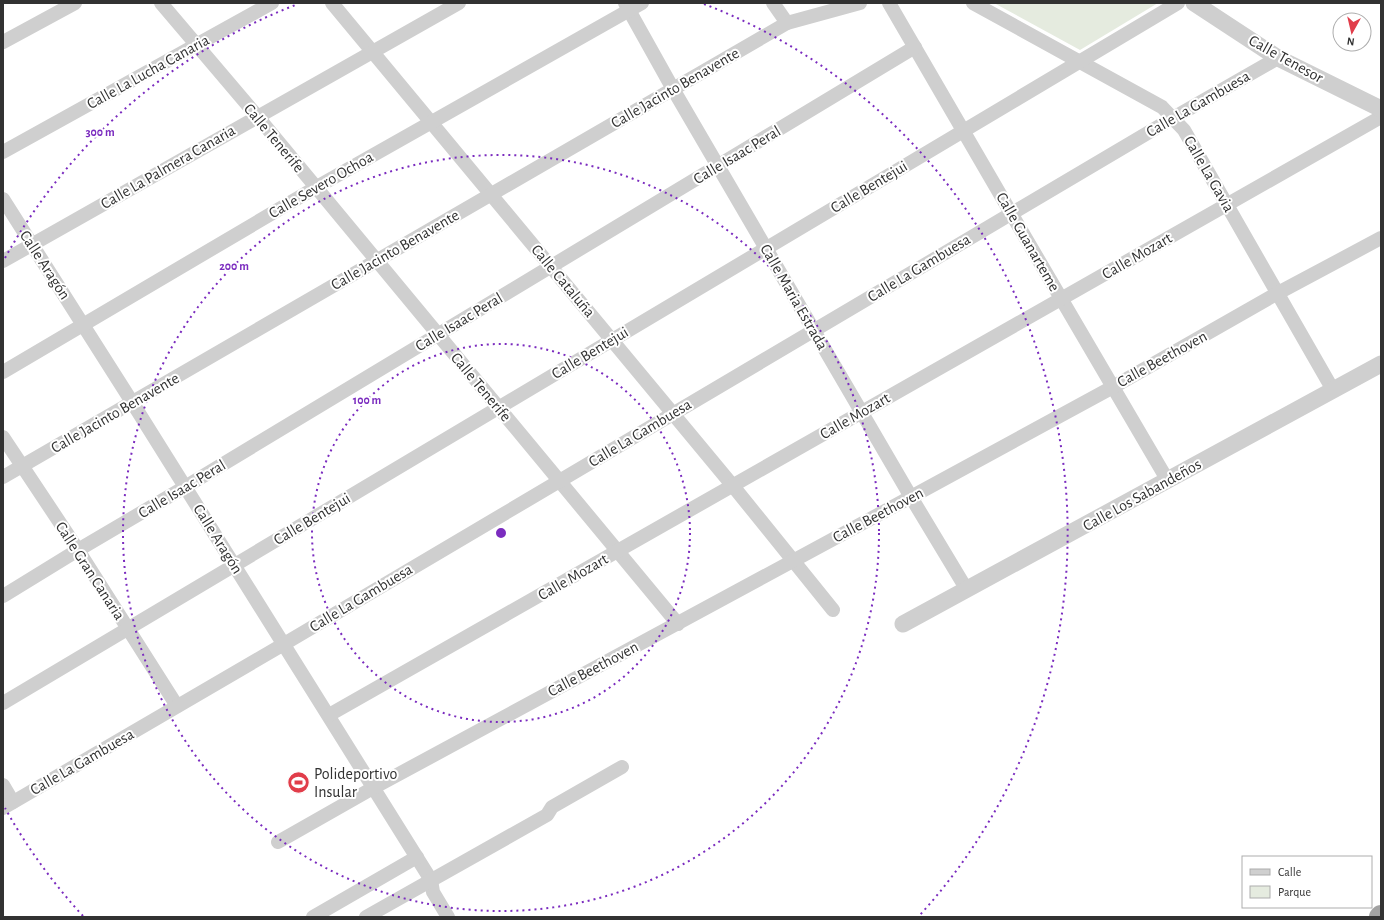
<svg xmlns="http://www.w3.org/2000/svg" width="1384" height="920" font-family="'Alegreya Sans',sans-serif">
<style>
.green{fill:#e5ebdf}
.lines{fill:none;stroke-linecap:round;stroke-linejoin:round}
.minor{stroke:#cfcfcf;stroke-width:14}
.tertiary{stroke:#cfcfcf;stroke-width:17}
.trunk{stroke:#a2a2a2;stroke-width:22}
.ring{fill:none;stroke:#7b2cbf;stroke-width:2;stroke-dasharray:2 4}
.labels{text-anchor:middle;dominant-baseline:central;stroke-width:4;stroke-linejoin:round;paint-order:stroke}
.street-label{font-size:16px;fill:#323232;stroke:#fff}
.poi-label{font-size:16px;fill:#323232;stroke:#fff;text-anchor:start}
.centre{fill:#7b2cbf;stroke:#fff;stroke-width:2}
.ring-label{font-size:12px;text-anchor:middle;font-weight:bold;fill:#7b2cbf;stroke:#fff;stroke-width:4;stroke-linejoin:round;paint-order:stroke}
</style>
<rect width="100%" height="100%" fill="#fff"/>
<path class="green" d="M994,3H1158L1080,50Z"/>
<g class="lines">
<g class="minor">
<path d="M161,3L257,116L678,624"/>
<path d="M332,3L733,486L833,610"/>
<path d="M625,3L673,89L911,497L967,590"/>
<path d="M773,3L787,23"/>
<path d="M889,3L1011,213L1168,481"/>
<path d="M973,3L1162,107L1184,130L1333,390"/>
<path d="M3,42L75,3"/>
<path d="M3,152L272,3"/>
<path d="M3,199L132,402L431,880L433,892L448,917"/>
<path d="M3,261L459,3"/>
<path d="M3,372L315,188L642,3"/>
<path d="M3,437L78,550L177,706"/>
<path d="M3,477L787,23L860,3"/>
<path d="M3,596L78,550L185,487L915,47"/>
<path d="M3,703L1178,3"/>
<path d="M329,715L1381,117"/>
<path d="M3,785L13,802"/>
<path d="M3,808L284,644L1173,118L1278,58"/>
<path d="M278,842L373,788L911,497L1113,387L1278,293L1381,238"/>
<path d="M313,917L417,857"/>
<path d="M366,917L547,815L552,807L622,767"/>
</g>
<g class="tertiary">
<path d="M1194,3L1278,58L1381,109"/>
<path d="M903,624L1381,364"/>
</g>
<path class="trunk" d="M1380,917L1381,916"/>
</g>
<g class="ring">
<circle cx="501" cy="533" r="189"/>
<circle cx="501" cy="533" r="378"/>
<path d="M83 916A567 567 0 0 1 5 808M5 258A567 567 0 0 1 298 4M704 4A567 567 0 0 1 919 916"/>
</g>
<defs>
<symbol id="stadium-disc" viewBox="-11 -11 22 22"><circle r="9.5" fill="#e13d4a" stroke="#fff"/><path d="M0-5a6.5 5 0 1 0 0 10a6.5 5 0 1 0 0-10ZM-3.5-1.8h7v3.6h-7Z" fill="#fff"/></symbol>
</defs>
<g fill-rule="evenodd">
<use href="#stadium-disc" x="286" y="770" width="25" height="25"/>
</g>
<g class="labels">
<g class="street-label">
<text transform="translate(1286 59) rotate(29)">Calle Tenesor</text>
<text transform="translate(148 72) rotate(-29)">Calle La Lucha Canaria</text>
<text transform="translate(675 88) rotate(-30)">Calle Jacinto Benavente</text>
<text transform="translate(1198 104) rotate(-30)">Calle La Gambuesa</text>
<text transform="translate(274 138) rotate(50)">Calle Tenerife</text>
<text transform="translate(737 155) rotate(-31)">Calle Isaac Peral</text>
<text transform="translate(168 167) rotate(-30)">Calle La Palmera Canaria</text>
<text transform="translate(1209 174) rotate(60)">Calle La Gavia</text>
<text transform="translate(321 185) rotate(-30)">Calle Severo Ochoa</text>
<text transform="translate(869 187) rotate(-31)">Calle Bentejui</text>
<text transform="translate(1028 242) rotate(60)">Calle Guanarteme</text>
<text transform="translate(395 250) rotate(-30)">Calle Jacinto Benavente</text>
<text transform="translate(1137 256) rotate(-30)">Calle Mozart</text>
<text transform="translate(45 265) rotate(57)">Calle Aragón</text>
<text transform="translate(919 268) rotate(-31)">Calle La Gambuesa</text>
<text transform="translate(563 281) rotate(50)">Calle Cataluña</text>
<text transform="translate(794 297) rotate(60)">Calle Maria Estrada</text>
<text transform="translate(459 322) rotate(-31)">Calle Isaac Peral</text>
<text transform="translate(590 353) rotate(-31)">Calle Bentejui</text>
<text transform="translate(1162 359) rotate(-29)">Calle Beethoven</text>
<text transform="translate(481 387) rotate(50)">Calle Tenerife</text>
<text transform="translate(115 413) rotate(-30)">Calle Jacinto Benavente</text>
<text transform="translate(855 416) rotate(-30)">Calle Mozart</text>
<text transform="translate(640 433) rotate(-31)">Calle La Gambuesa</text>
<text transform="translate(182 489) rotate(-31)">Calle Isaac Peral</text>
<text transform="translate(1142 495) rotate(-29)">Calle Los Sabandeños</text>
<text transform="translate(878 515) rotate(-28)">Calle Beethoven</text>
<text transform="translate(312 519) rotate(-31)">Calle Bentejui</text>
<text transform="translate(218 539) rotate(58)">Calle Aragón</text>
<text transform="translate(90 571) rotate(57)">Calle Gran Canaria</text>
<text transform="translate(573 577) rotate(-30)">Calle Mozart</text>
<text transform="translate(361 598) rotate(-31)">Calle La Gambuesa</text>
<text transform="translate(593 669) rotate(-28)">Calle Beethoven</text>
<text transform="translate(82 762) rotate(-30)">Calle La Gambuesa</text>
</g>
<g class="poi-label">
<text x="314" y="774">Polideportivo<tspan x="314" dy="18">Insular</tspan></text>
</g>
</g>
<circle cx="501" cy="533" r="6" class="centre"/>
<g class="ring-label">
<text x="100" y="136">300 m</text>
<text x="234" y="270">200 m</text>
<text x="367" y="404">100 m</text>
</g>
<rect width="1384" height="920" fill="none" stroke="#323232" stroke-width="8"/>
<rect x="1242" y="856" width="130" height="52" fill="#ffffff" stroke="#adadad"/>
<rect x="1250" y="869" width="20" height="6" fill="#cfcfcf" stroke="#adadad"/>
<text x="1278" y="876" font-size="12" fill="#323232">Calle</text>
<rect x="1250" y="886" width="20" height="12" fill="#e5ebdf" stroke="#adadad"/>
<text x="1278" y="896" font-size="12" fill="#323232">Parque</text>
<g transform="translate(1352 32) rotate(188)"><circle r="19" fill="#ffffff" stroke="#adadad"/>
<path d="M0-3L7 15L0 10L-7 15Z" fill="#e13d4a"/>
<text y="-6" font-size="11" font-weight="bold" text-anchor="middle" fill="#323232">N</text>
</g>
</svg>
